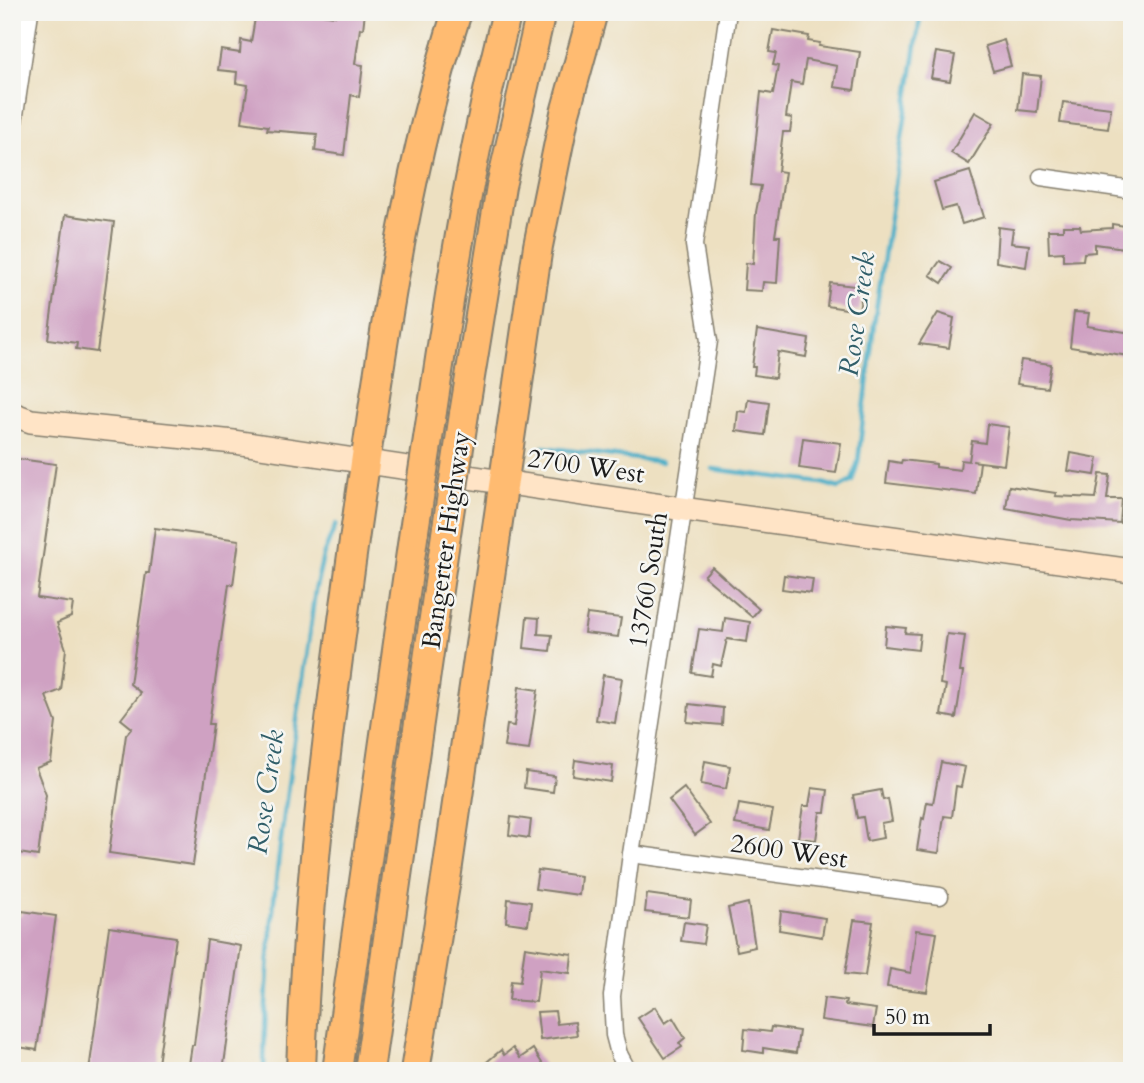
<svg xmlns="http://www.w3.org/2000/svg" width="1144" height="1083" font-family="Cardo,serif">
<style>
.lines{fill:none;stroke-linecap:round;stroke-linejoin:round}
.stream{stroke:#48aec7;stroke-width:4.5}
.building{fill:#cfa1c2}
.minor-casing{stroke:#847e6e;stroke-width:19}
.secondary-casing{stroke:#847e6e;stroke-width:26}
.motorway-casing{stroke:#847e6e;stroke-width:32}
.minor{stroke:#fff;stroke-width:16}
.secondary{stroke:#ffe4c6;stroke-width:23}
.motorway{stroke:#ffbb71;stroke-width:28}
.motorway-bridge-casing{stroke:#847e6e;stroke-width:32;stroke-linecap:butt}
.motorway-bridge{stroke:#ffbb71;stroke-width:28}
.labels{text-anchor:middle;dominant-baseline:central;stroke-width:5;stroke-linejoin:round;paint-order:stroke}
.street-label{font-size:26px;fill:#1c1c1c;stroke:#f6f6f2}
.water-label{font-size:28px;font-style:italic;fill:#305e69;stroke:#f6f6f2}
</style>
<rect width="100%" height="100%" fill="#f6f6f2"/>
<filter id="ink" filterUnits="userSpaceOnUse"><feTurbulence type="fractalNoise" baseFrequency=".0143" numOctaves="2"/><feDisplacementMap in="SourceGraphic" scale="14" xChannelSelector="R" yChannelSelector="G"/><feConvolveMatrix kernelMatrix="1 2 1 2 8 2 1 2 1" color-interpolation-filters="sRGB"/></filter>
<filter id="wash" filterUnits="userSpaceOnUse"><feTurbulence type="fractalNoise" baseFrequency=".00686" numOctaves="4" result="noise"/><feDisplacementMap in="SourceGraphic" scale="28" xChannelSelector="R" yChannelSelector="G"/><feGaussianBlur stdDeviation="1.57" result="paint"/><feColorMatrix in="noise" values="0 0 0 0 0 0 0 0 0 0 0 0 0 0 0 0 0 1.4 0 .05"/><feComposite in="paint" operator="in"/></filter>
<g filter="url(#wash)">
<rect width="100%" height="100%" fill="#ede0c1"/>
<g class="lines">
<g class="stream">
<path d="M543,447L662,462"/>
<path d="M713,469L822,483L839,488L852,481L858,462L874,324L921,12"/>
<path d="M264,1071C265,909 294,751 315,591L323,556L336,524"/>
</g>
</g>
<g id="blocks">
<g class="building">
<path d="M256,12H309L335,16V12H365L363,29L360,28L355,64L363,65L359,97L351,95L344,155L315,151L317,134L267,130L268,126L242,122L248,85L236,83L237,72L218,70L221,50L240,53L241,40L251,42Z"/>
<path d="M773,30L809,36L808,41L820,43L819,46L860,52L854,90L834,87L837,66L806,60L802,84L791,82L786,117L792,118L790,132H783L778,171L785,172L775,236H780L777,283L763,282L762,291L744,290L746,263L753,264L756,212L761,186L751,185L761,92L773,94L778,66L773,65L776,53L769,52Z"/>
<path d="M1004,40L1011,66L993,71L985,46Z"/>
<path d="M936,52L955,55L950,81L931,78Z"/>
<path d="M1022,74L1041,76L1037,112L1018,110Z"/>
<path d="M1063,102L1111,108L1108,129L1060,123Z"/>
<path d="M975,112L994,123L969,164L951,153Z"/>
<path d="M970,171L984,217L962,224L956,206L942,210L934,182Z"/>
<path d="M65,215L114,222L97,352L76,349L77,343L48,339Z"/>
<path d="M1112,224L1132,227V249L1095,244V252L1084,253L1083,260L1063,261V252L1049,253L1048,230H1063V226H1080L1081,230L1112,228Z"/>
<path d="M998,227L1013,229L1011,243L1029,245L1026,267L996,262Z"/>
<path d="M940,261L952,268L942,283L930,275Z"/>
<path d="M830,283L863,287L859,311L827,306Z"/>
<path d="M1074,312L1089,313L1087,326L1132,333L1129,356L1070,347Z"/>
<path d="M938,313L954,318L949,348L919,344Z"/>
<path d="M757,330L809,339L806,357L778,352L775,378L754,375L755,367H752Z"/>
<path d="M1021,360L1051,364L1047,388L1017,384Z"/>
<path d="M748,399L769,402L765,435L736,431L738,411L746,412Z"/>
<path d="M987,424L1009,427L1004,465L972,461L980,462L976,494L886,483L889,461L901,463L902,460L936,464V467L960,470L961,460L969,461L972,441L985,443Z"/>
<path d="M803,438L841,443L836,473L799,468Z"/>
<path d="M1071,453L1098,458L1095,475L1068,471Z"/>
<path d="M12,458L56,464L37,598L73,603L71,617L57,623L66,649L61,690L46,696L56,722L51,762L36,768L46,795L38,856L12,852Z"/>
<path d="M1100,474L1110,475L1107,499H1122L1120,523L1071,520L1006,508L1009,486L1056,493L1055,496L1096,498Z"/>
<path d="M155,528L239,540L233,585L229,584L209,724H213L193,865L109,853L126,735L132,728L121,719L141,693L130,684L146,573H149Z"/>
<path d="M712,567L759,609L752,617L704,576Z"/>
<path d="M784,575L813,579L811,593L782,589Z"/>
<path d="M587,614L621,618L618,637L584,633Z"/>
<path d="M527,617L539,618L538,634L552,635L550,651L524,648Z"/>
<path d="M725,618L750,622L747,642L727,639L721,666L713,664L711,676L692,673L699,629L723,632Z"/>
<path d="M886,626L906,628L905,633L920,634L918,650L884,646Z"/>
<path d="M947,634L965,636L960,672H963L956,718L941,715L946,685L940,684Z"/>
<path d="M603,675L622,678L615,723L596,720Z"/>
<path d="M519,687L538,690L529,750L504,747L507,725L514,726Z"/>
<path d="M689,704L723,708L722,725L687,722Z"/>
<path d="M575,760L613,766L611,782L573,776Z"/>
<path d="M705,761L730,766L726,789L701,784Z"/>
<path d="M941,762L965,767L961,787L956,786L952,817L944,816L939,853L917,850L922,818L924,819L927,802L933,803Z"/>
<path d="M526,772L555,776L553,792L524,788Z"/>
<path d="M684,788L710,824L695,835L669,800Z"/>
<path d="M812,788L828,790L825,812H820L816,840L798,838L803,806H809Z"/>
<path d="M881,790L883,800L888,799L892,821L881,823L883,838L867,841L863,817L857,818L853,795Z"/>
<path d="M739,804L773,810L769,830L735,824Z"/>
<path d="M511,817L531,820L529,838L509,835Z"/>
<path d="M538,870L581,876L579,895L535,889Z"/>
<path d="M647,894L691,900L689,917L645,912Z"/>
<path d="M508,899L531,902L528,925L506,922Z"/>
<path d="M748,903L755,947L737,951L728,908Z"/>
<path d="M22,911L56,916L37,1050L12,1046V981L18,937L12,936V915L21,916Z"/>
<path d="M781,911L825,918L822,937L779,930Z"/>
<path d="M854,920L873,922L865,976L845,974Z"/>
<path d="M684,922L706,925L703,944L681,941Z"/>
<path d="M109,927L176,937L157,1071H89Z"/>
<path d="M916,930L937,933L927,992L887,987L890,969L911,973Z"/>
<path d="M207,940L241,946L223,1071H188L192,1045H194Z"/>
<path d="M525,947L572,954L570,973L540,969L536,1002L509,1000L511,981L520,982Z"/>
<path d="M824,998L846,1001L845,1005L876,1009L873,1027L821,1020Z"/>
<path d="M655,1007L665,1023L673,1018L685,1038L679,1043L682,1047L665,1058L638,1018Z"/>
<path d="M555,1011L557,1024L575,1022L577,1035L540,1040L537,1012Z"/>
<path d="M771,1027L799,1031L796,1053L763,1048V1053L743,1050L745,1029L770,1032Z"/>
<path d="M513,1048L520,1058L533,1049L547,1071H476L501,1050L504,1055Z"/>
</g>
</g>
</g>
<g filter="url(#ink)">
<use href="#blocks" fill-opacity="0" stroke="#847e6e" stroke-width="2"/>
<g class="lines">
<defs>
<g id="minor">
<path d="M12,135L30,12"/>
<path d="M1041,177L1132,190"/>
<path d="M631,854L940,896"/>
<path d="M628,1071L619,1054L614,1035L612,996L631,854L709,341L694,245L728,12"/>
</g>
<path id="secondary" d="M12,414L31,421L234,442L683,509L1132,571"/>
<g id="motorway">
<path d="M432,412C452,277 473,144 507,12"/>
<path d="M464,414L501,186L541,12"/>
<path d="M301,1071C307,878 333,688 360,498C384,334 406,170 457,12"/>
<path d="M337,1071L414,531"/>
<path d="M369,1071L446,534"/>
<path d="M415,1071L446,879L538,246L565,113L593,12"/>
</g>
</defs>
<use href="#minor" class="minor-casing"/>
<use href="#secondary" class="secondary-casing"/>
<use href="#motorway" class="motorway-casing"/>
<use href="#minor" class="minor"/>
<use href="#secondary" class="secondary"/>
<use href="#motorway" class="motorway"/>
<defs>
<g id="motorway-bridge">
<path d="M414,531L432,412"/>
<path d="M446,534L464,414"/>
</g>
</defs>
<use href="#motorway-bridge" class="motorway-bridge-casing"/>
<use href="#motorway-bridge" class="motorway-bridge"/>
</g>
</g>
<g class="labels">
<g class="street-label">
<text transform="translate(586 466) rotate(8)">2700 West</text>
<text transform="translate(446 540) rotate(-82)">Bangerter Highway</text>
<text transform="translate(648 580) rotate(-81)">13760 South</text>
<text transform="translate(789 851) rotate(8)">2600 West</text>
</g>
<g class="water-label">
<text transform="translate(857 314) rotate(-82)">Rose Creek</text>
<text transform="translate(266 792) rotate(-82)">Rose Creek</text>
</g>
</g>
<rect width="1144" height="1083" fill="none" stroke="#f6f6f2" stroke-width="42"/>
<path d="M874 1024v10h116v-10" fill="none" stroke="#1c1c1c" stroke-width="3.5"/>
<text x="885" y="1024" font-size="21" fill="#1c1c1c" stroke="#f6f6f2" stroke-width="5" paint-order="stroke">50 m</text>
</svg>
